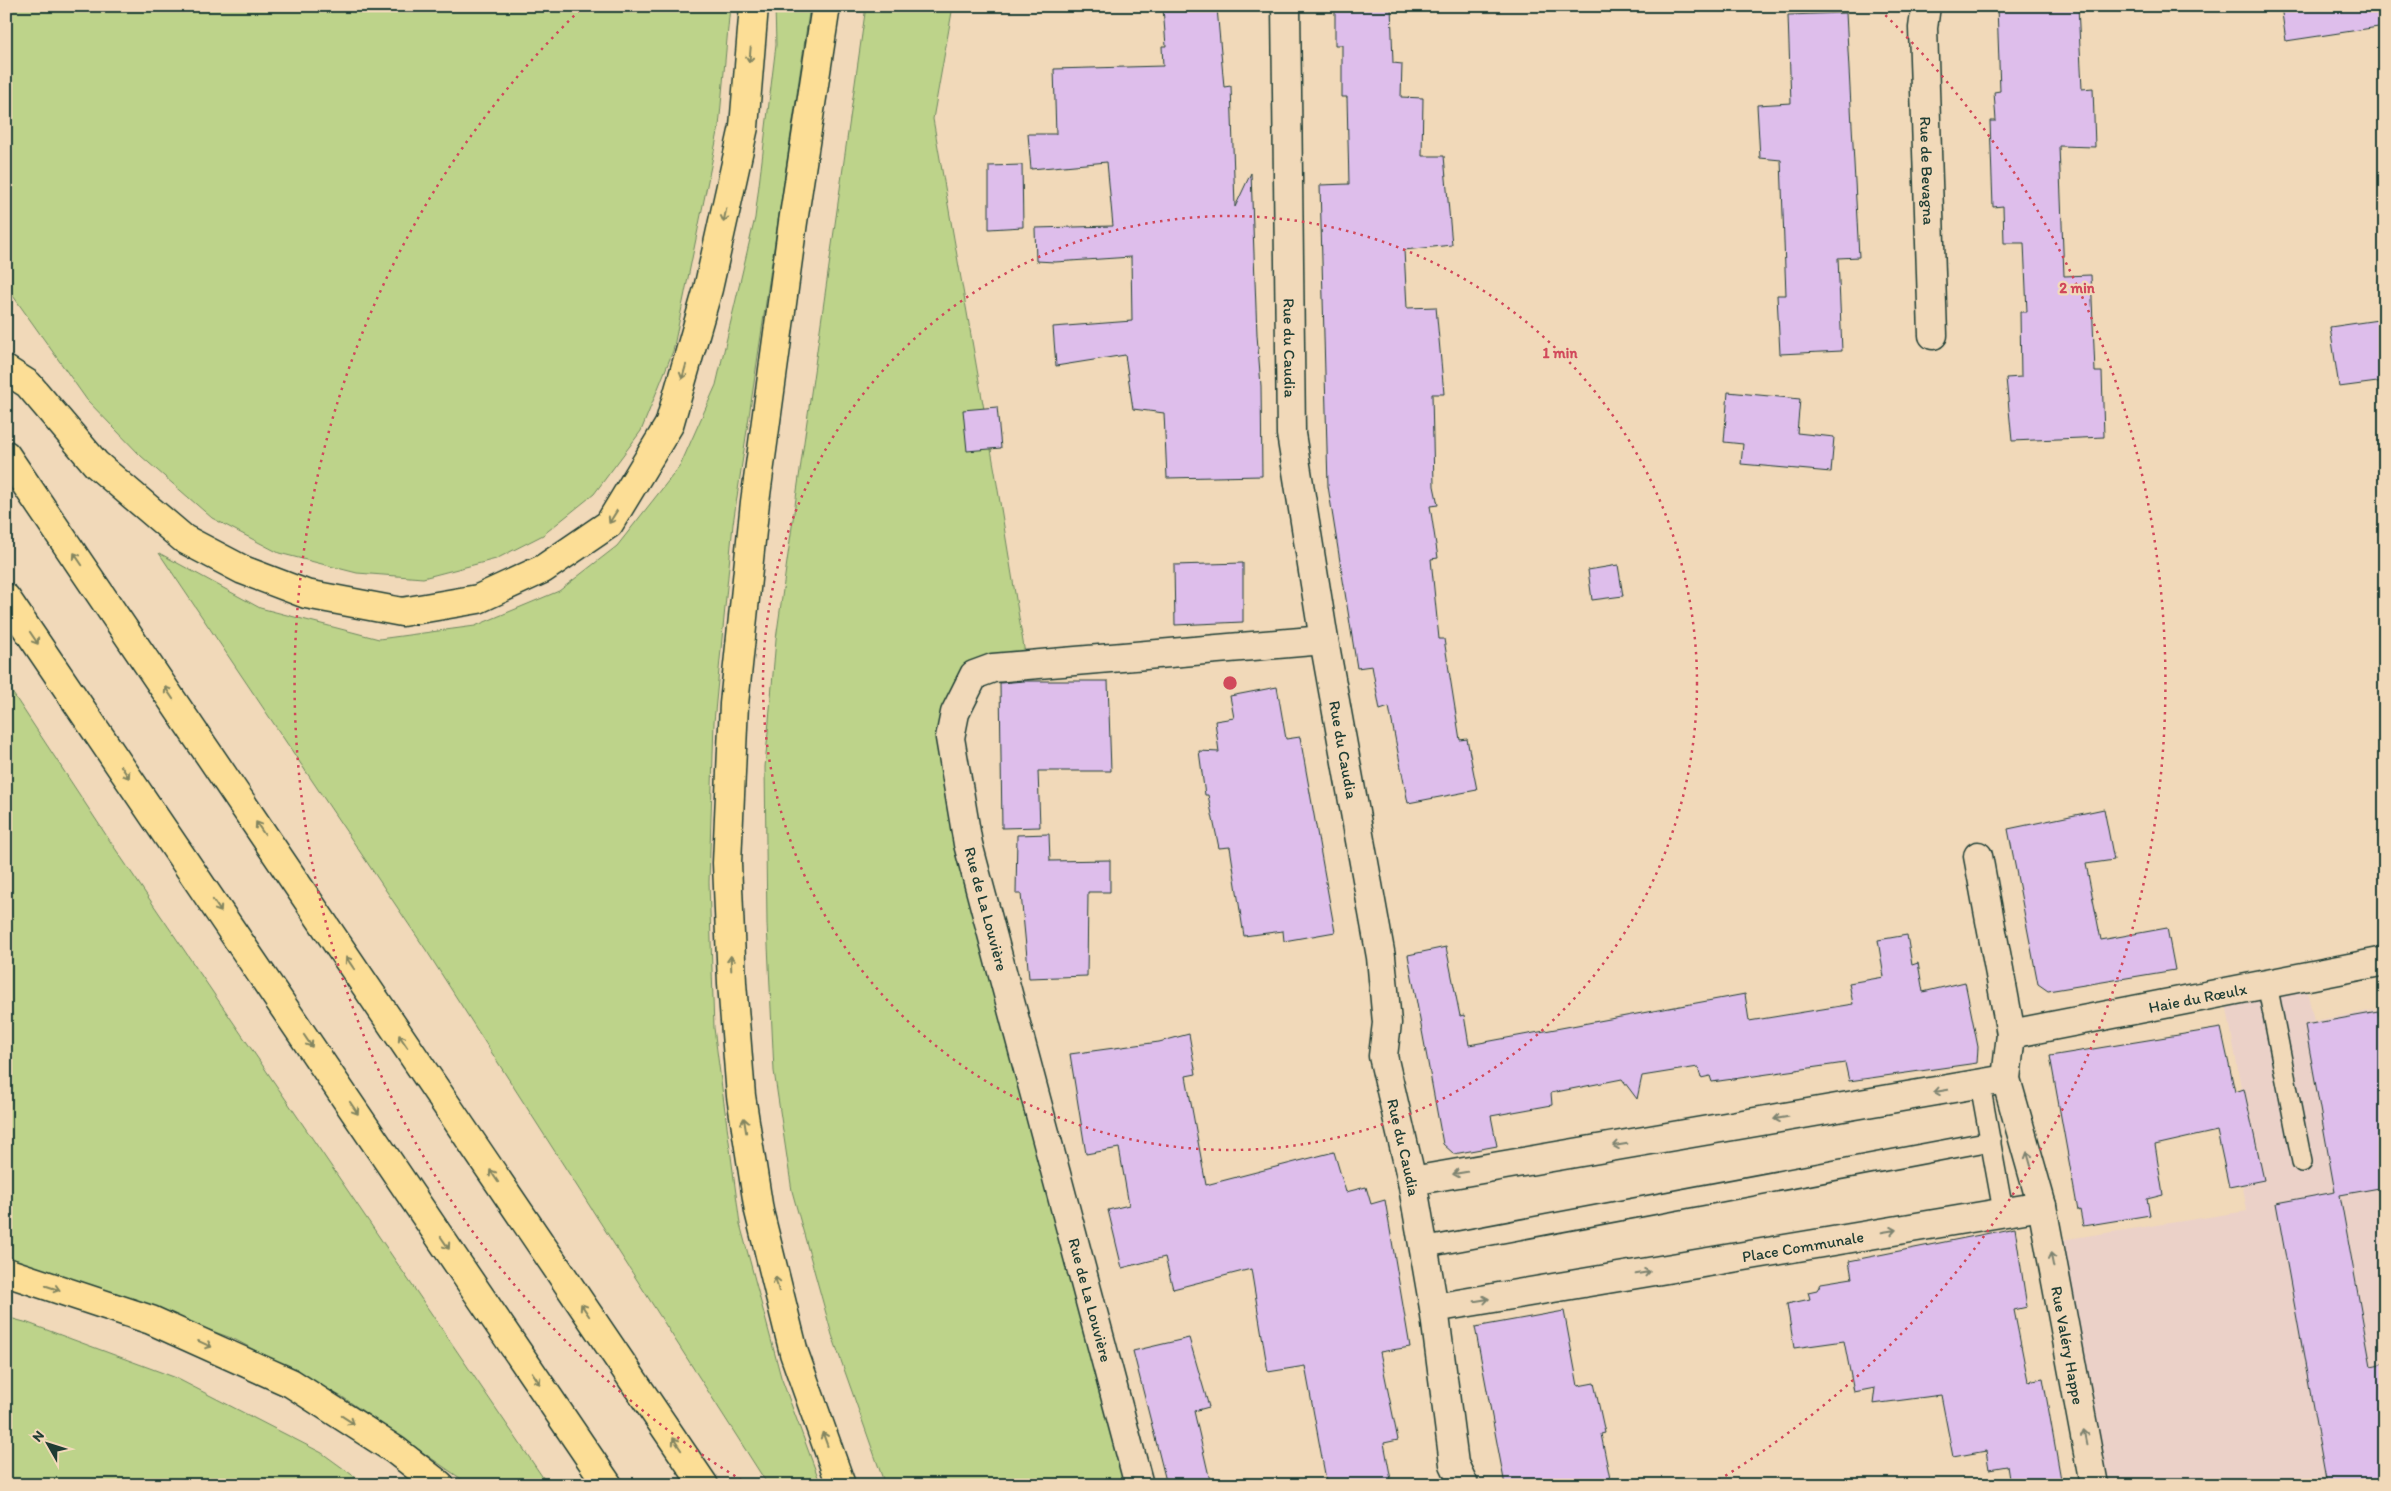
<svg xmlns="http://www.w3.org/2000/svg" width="2391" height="1491" font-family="Itim,sans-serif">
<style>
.built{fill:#ebd1c8}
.green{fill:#bdd38a;stroke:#6e885f}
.building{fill:#debeeb;stroke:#1f3d34}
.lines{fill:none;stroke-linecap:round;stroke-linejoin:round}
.lane-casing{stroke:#1f3d34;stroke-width:22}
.street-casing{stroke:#1f3d34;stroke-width:31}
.highway-casing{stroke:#1f3d34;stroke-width:31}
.lane{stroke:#f1d9b9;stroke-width:19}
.street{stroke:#f1d9b9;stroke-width:28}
.highway{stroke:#fcde96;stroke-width:28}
.oneway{stroke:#828560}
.oneway2{stroke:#7d8370}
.ring{fill:none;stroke:#d1495b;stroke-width:2.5;stroke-dasharray:2.5 5}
.labels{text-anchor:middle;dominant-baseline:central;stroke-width:4.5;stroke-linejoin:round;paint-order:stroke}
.street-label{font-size:16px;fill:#1f3d34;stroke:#f1d9b9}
.centre{fill:#d1495b;stroke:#f1d9b9;stroke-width:2.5}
.ring-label{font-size:15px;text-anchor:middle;font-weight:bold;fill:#d1495b;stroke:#f1d9b9;stroke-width:4.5;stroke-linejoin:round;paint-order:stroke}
</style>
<rect width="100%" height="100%" fill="#f1d9b9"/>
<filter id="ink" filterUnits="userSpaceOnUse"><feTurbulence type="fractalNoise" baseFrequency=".02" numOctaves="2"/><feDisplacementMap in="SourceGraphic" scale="10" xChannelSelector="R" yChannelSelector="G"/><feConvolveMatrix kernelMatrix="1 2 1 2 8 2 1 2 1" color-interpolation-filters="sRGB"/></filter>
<g filter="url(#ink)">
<path class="built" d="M2304,977L2314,1021L2385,1008V1485H2094L2048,1242L2247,1211L2227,1096L2242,1093L2224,992Z"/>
<g class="green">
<path d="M6,6H730L719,127L673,351L641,431L594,494L543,535L496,559L423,578L357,573L279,553L212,518L141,456L87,400L6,286Z"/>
<path d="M775,6H810L733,524L714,722L709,882L714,1028L740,1224L781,1377L821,1485H768L428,953L159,553L260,608L379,639L475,626L559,591L617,546L680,466L716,385L755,218L776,45Z"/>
<path d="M866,6H953L933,119L995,472L1027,666L993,668L950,738L1139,1485H885L832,1335L792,1191L774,1071L767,924L765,767L776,639Z"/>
<path d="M6,683L112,844L548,1485H470L344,1398L234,1339L6,1256Z"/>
<path d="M6,1317L28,1323L174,1377L322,1453L366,1485H6Z"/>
</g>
<g class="building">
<path d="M1187,6L1217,8L1224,87L1231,86L1235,207L1251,173L1257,335L1261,386L1262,476L1167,478L1164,413L1133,409L1125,355L1056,366L1053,327L1132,321L1131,257L1055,262L1036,261L1035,228L1113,226L1107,162L1031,169L1028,134H1056L1054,69L1163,66L1162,46H1166L1163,8Z"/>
<path d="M1335,6H1391L1393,63L1402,64L1401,97L1423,98L1422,156H1444L1452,245L1404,250L1407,308L1436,307L1444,394H1432L1434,486L1438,505L1430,506L1438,558L1431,559L1439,639H1444L1460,740L1467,739L1477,790L1408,803L1389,707L1380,710L1372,666L1357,668L1328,486L1320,185L1349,184L1347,97H1342V45H1335Z"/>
<path d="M1997,6H2078L2082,89L2093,88L2095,147L2059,146L2064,276L2091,275L2095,372H2102L2104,437L2012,441L2006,378L2021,377L2020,312H2027L2024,243H2004L2003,206L1993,207L1990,121H1996L1994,92L2000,91Z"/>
<path d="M2281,6H2385V26L2286,41Z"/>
<path d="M1846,13L1859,257L1838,258L1842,351L1780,354L1777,295H1786L1781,160L1760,158L1757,105L1791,103L1788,15Z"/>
<path d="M1022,165L1023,227L989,229V166Z"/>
<path d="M2385,319V381L2339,387L2330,327Z"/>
<path d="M1728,392L1800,399L1797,433L1834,437L1831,472L1741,464L1743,444L1724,442Z"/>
<path d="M997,407L1001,448L967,451L963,410Z"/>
<path d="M1243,563V622L1175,625L1174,565Z"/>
<path d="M1618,565L1623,596L1592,600L1588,570Z"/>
<path d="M1024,681H1108L1111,771H1038L1040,827L1002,828L1000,683Z"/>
<path d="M1277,687L1286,739L1300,737L1335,932L1284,941L1283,931L1244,936L1230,847L1219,848L1208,795H1205L1199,751L1219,752L1215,721L1234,718L1230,696Z"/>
<path d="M2104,809L2114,860L2086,864L2101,940L2167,928L2175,970L2048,991L2038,984L2008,829Z"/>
<path d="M1049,834L1050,861L1110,860V892H1088L1087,976L1029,978L1021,894H1016L1017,835Z"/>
<path d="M1907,935L1912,965L1918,963L1923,992L1965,982L1978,1047L1977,1063L1849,1081L1845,1063L1712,1082L1710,1076L1701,1078L1698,1067L1642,1076L1637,1099L1622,1079L1551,1093L1552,1105L1491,1116L1497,1146L1454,1154L1443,1144L1408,955L1446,947L1460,1016L1464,1015L1469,1045L1745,994L1749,1021L1853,1004L1849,983L1884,977L1878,940Z"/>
<path d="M2378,1012L2385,1051V1187L2340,1195L2371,1366L2385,1363V1406L2379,1407L2385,1441V1485H2327L2276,1203L2335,1192L2305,1025Z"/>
<path d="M2221,1028L2235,1092L2244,1089L2264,1180L2229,1187L2217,1131L2155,1145L2163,1195L2147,1199L2150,1215L2083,1226L2080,1210L2078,1211L2050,1056Z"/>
<path d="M1189,1034L1196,1074L1186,1076L1206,1185L1334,1152L1346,1192L1366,1187L1371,1204L1385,1200L1410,1347L1380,1352L1398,1440L1384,1443L1392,1485H1327L1305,1366L1268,1372L1251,1269L1173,1289L1165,1257L1122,1268L1108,1210L1129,1205L1119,1148L1086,1154L1070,1054L1159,1042Z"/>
<path d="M2015,1228L2027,1307L2014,1310L2028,1381L2043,1378L2062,1485H2010L2007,1466L1989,1469L1986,1451L1953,1457L1941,1395L1873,1404L1875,1388L1854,1392L1844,1341L1794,1348L1787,1304L1810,1299L1808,1292L1817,1290L1821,1283L1852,1278L1849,1261Z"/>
<path d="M1564,1311L1578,1386L1594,1383L1605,1433L1601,1434L1610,1479L1579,1485H1505L1475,1327Z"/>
<path d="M1189,1338L1209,1407L1194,1411L1211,1485H1167L1133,1351Z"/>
</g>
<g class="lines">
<defs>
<g id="lane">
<path d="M2267,984L2302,1162"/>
<path d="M1980,1084L2003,1211"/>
<path d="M1422,1248L1991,1141"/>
</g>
<g id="street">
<path id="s1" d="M1286,6L1291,434L1324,640L1381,957L1387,1023L1383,1056L1412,1181L1434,1308L1454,1464L1464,1485"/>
<path id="s2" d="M1926,6L1923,28L1933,335"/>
<path id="s3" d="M1978,856L2011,1034L2006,1079L2042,1206L2094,1485"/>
<path id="s4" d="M2011,1034L2385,961"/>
<path d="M1412,1181L2006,1079"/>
<path id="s5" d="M1434,1308L2042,1206"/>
<path d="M1139,1485L968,844L950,738L955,713L974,675L993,668L1324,640"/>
</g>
<g id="highway">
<path d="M826,6L793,222L755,502L734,704L727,863L732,983L741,1096L759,1211L794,1353L841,1485"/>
<path d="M6,370L28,384L96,464L184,539L243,570L306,594L402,612L478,599L543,569L609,524L669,425L708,289L744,127L754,6"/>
<path d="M6,455L704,1485"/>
<path d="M6,598L608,1485"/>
<path d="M6,1272L151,1320L291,1383L395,1450L440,1485"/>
</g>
</defs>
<use href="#lane" class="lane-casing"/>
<use href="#street" class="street-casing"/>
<use href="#highway" class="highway-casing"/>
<use href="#lane" class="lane"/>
<use href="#street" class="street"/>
<use href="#highway" class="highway"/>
</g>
<defs><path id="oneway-shaft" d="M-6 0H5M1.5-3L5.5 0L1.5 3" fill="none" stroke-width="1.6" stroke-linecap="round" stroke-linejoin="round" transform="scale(1.25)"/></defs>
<g class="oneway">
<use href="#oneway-shaft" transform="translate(750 55) rotate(95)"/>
<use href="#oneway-shaft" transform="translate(725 215) rotate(102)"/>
<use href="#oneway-shaft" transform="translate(684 372) rotate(106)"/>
<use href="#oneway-shaft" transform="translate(613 517) rotate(122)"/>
<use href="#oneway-shaft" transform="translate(78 559) rotate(-124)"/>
<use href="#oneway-shaft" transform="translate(34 638) rotate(56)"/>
<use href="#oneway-shaft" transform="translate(169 693) rotate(-124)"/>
<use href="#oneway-shaft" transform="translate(125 772) rotate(56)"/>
<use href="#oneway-shaft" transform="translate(260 828) rotate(-124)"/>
<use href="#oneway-shaft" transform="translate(217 906) rotate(56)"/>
<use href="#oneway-shaft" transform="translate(350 963) rotate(-124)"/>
<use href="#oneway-shaft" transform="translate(731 963) rotate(-92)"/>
<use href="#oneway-shaft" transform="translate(308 1041) rotate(56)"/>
<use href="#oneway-shaft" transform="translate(403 1041) rotate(-124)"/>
<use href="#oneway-shaft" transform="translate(354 1108) rotate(56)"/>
<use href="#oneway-shaft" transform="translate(745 1125) rotate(-99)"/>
<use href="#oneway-shaft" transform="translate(494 1176) rotate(-124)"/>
<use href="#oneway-shaft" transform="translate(445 1243) rotate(56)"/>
<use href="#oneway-shaft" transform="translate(777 1284) rotate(-104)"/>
<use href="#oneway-shaft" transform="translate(53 1288) rotate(18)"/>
<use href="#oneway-shaft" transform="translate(585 1310) rotate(-124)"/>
<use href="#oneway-shaft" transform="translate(205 1344) rotate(24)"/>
<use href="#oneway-shaft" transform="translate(536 1378) rotate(56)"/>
<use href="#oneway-shaft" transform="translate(348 1420) rotate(33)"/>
<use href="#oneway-shaft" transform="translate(825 1439) rotate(-110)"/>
<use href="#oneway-shaft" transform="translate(677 1444) rotate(-124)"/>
</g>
<g class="oneway2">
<use href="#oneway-shaft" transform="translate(1941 1091) rotate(170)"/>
<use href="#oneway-shaft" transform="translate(1781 1118) rotate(170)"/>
<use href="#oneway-shaft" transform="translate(1620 1145) rotate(170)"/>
<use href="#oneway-shaft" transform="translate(2029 1159) rotate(-106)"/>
<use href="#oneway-shaft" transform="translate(1460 1173) rotate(170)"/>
<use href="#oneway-shaft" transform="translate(1889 1231) rotate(-10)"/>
<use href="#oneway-shaft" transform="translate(2052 1260) rotate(-101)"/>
<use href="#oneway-shaft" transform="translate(1643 1273) rotate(-10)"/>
<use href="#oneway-shaft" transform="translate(1482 1300) rotate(-9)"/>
<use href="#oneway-shaft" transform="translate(2085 1437) rotate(-101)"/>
</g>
</g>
<g class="ring">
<circle cx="1230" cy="683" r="467"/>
<path d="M748 1484A935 935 0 0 1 580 10M1880 10A935 935 0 0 1 1712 1484"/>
</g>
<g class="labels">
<g class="street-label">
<text stroke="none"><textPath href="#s2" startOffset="165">Rue de Bevagna</textPath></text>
<text stroke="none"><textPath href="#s1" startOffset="342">Rue du Caudia</textPath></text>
<text stroke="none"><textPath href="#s1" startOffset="748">Rue du Caudia</textPath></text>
<text transform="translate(986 909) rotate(75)">Rue de La Louvière</text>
<text stroke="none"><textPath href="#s4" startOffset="190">Haie du Rœulx</textPath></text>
<text stroke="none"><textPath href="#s1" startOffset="1152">Rue du Caudia</textPath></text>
<text stroke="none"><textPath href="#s5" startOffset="374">Place Communale</textPath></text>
<text transform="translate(1090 1300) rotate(75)">Rue de La Louvière</text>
<text stroke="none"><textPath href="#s3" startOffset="500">Rue Valéry Happe</textPath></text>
</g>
</g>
<circle cx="1230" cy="683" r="8" class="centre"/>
<g class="ring-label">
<text x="2077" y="293">2 min</text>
<text x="1560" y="358">1 min</text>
</g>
<rect width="2391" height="1491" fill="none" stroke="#f1d9b9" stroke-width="25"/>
<rect x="12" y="12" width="2366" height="1466" fill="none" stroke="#1f3d34" stroke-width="2" filter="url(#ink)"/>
<g transform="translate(48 1444) rotate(309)" stroke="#f1d9b9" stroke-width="4" paint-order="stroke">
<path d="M0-4L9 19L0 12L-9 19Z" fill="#1f3d34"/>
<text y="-8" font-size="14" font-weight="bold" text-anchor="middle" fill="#1f3d34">N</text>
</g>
</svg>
